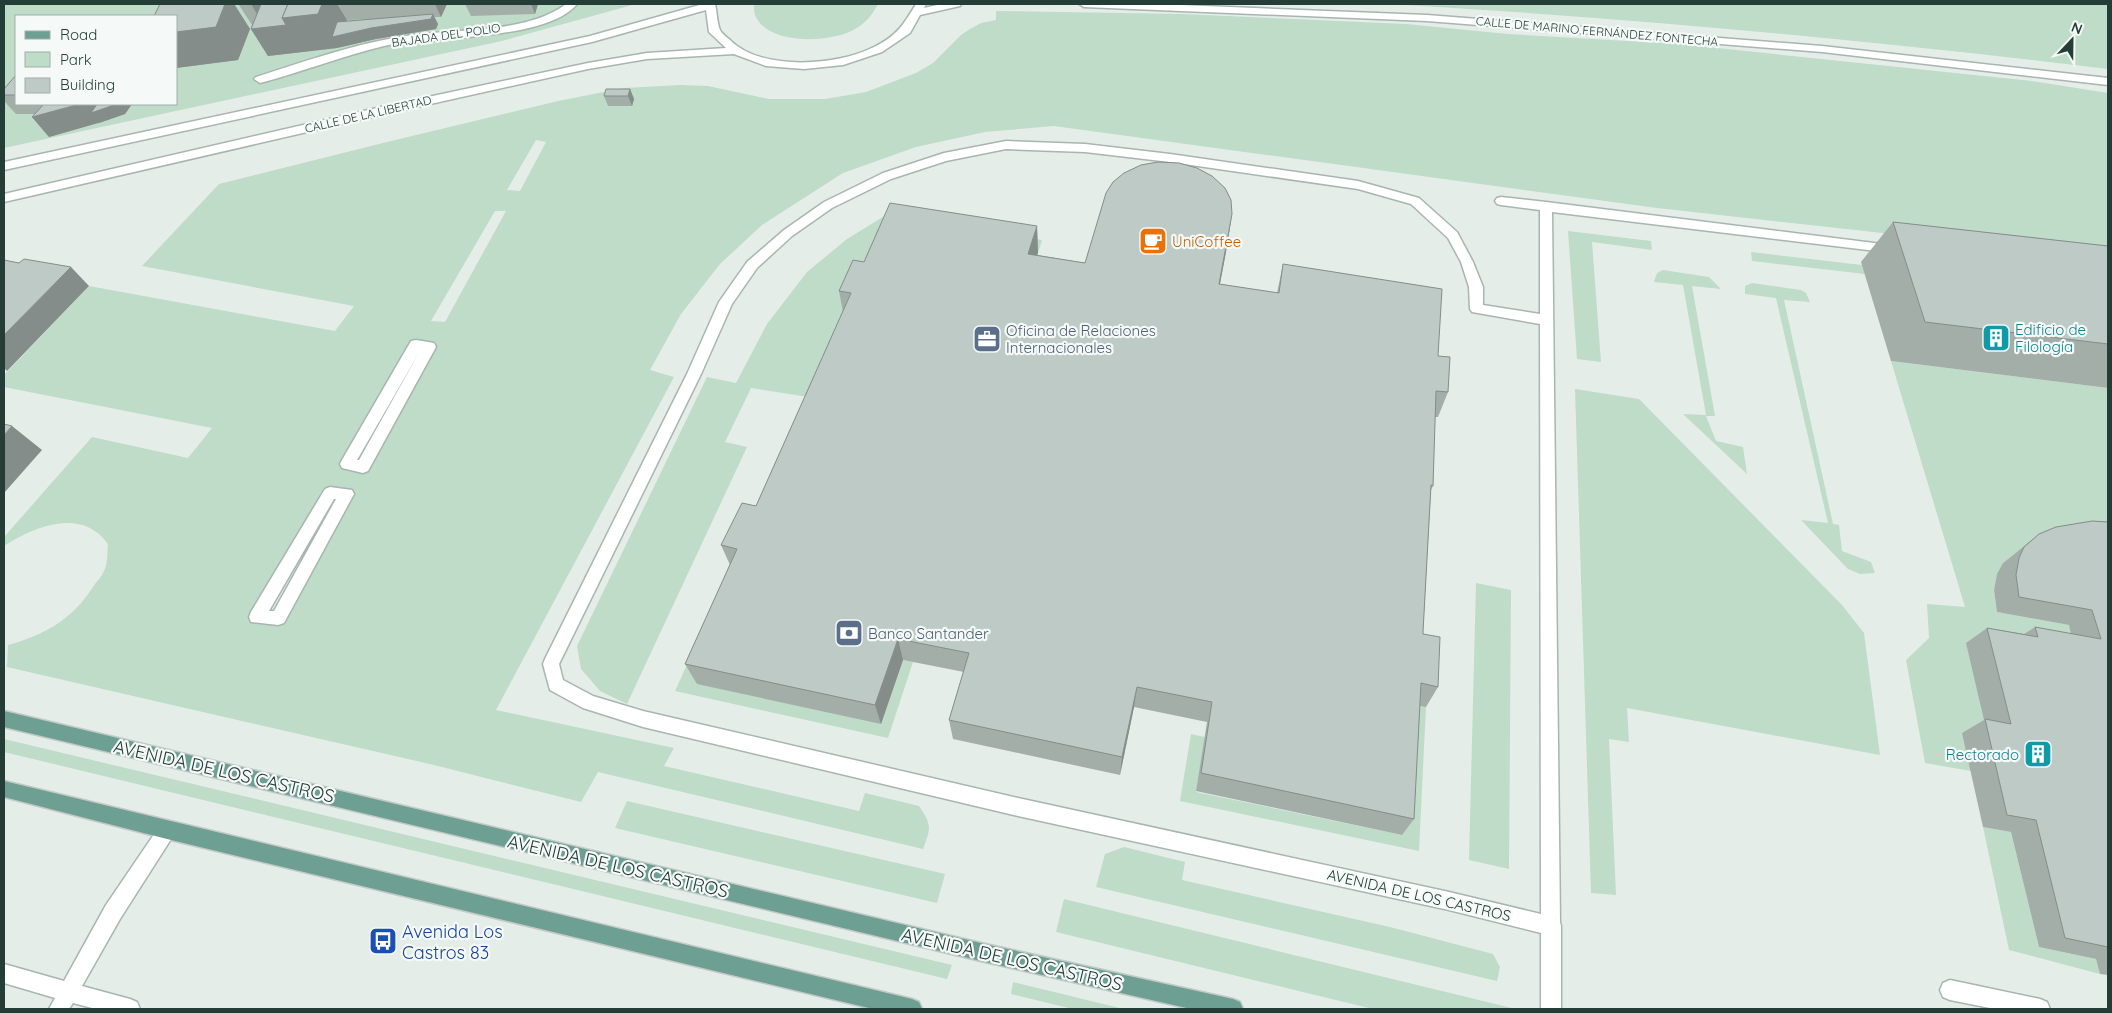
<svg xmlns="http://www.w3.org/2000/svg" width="2112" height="1013" font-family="Quicksand,sans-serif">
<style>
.green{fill:#bfdcc8;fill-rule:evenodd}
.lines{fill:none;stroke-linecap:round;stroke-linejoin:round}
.minor-casing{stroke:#a8b5b0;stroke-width:3}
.major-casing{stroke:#c2c9c7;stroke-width:3}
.minor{fill:#fff;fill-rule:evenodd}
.major{fill:#6d9f93;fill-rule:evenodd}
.wall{fill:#a3aea9;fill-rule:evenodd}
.shaded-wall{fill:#848d8a}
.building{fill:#bdcac5;stroke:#848d8a}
.labels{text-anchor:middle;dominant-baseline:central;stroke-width:4.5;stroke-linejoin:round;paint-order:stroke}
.far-street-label{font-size:12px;fill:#253d37;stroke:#f5f9f7}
.food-label{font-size:15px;fill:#c56008;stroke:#f5f9f7;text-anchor:start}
.culture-label{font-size:15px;fill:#0d838f;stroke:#f5f9f7;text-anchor:start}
.service-label{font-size:15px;fill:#4e5e75;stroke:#f5f9f7;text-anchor:start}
.street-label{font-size:15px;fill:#253d37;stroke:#f5f9f7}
.near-street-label{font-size:18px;fill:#253d37;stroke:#f5f9f7}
.near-transit-label{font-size:18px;fill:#164399;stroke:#f5f9f7;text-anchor:start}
</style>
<rect width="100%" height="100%" fill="#e5ede9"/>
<g class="green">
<path d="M4,4H636L502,41L4,148ZM16,16H176V104H16Z"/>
<path d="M754,4H878C872,15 866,23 855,29C832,43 767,46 755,15C754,12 754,7 754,4Z"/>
<path d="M1389,4H2108V69C1869,40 1629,18 1389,4Z"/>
<path d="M996,11L1182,14L1406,24L1508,34L1679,44L2032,81L2108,93V258L1657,208L1054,126L985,132L916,147L843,173L762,225L720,264L681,314L650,370L674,377L496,710L674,748L664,766L859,811L865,793L919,806C932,825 931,828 923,849L598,772L581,802L434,765L7,667L8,645C47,634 73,619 95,584C98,580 102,576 104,571C108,563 107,553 108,544C82,507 35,526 4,546V537L92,437L188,458L212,428L4,387V375L89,286L335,331L354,306L142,266L219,184L387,142L558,101L624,88L681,85L708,86L769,99H825L866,92L916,73L933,63L961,35L970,29L981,23L996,20ZM536,140L546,142L520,191L507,190ZM495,211H506L445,322L431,321ZM423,346L363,466L347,464ZM330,493L347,495L278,618L257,617Z"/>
<path d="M886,215L1042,240L1038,253L896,230L821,399L751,388L725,442L747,447L627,704L600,691L581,669L577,646L707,377L736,383L767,324L807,272L847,239Z"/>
<path d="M1568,231L1651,241L1652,250L1592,242L1601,362L1577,359Z"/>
<path d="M1751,252L1862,265L1865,274L1752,261Z"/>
<path d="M1663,270L1709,277L1721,289L1692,286L1715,416H1706L1716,441L1743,447L1747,474L1683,414L1706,415L1683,285L1654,282L1657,273Z"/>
<path d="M1752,283L1801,290L1806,293L1810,302L1784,300L1833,524L1839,525L1842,551L1871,562L1875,573L1860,574L1848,569L1801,520L1828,523L1776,298L1745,294V286Z"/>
<path d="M1891,361L2108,388V547L2018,551L2003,563L1997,575L1994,590L1997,612L2069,625L2077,654L1988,738L1971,771L1925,763L1906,660L1929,638L1927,604L1965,607Z"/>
<path d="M1575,389L1639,399L1842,605L1864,633L1880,755L1627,708L1629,742L1609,739L1616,895L1591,893Z"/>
<path d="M731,568L881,724L903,660L913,662L888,738L675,691Z"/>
<path d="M1476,583L1511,590L1509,869L1469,860Z"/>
<path d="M1409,703L1426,707L1419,851L1180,801L1191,734L1205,737L1196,792L1402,835Z"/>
<path d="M4,739L952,965L947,979L4,752Z"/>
<path d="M627,801L945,874L937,903L615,828Z"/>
<path d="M1983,827L2011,832L2039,947L2096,959L2100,974L2009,950Z"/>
<path d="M1124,847L1185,862L1182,880L1390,927L1493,954L1500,967L1497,981L1096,887L1105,854Z"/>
<path d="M1064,899L1516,1009H1373L1056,932Z"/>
<path d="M1013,982L1124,1009H1073L1011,994Z"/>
</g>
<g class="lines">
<defs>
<g id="minor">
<path d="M566,4H577C547,41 431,36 384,46C342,56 302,72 260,83L254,79L256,77C303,62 351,45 399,37C449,28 526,35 566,4Z"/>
<path d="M703,4H715C717,12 717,23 720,30C722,34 728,38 731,41C763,71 837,66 874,47C897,36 904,24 916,4H926L924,8L942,4H961L960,6L920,15L910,33L882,52L843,65L804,69L766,66L734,54L647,59L588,69L381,115L4,202V194L381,107L588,63L647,53L726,48L709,32L706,10L592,42L4,170V162L590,36Z"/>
<path d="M1079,4H1156L1427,15L1822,46L2108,78V85L1822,52L1427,21L1084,7Z"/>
<path d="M1006,141L1085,144L1170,154L1358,181L1419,198L1457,232L1473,262L1483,287V305L1540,314V210L1501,205L1497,204L1495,201L1497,198L1501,197L1546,202L1898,246L1899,249L1898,252L1893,253L1552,212L1560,922L1561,926V1009H1541V933L1449,910L1018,816L643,727L583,708L550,690L543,664L545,659L687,374L719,302L747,262L784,230L824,202L883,173L944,153ZM1006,149L1085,152L1170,162L1358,189L1411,204L1448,238L1461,262L1469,287L1470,309L1472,312L1540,324L1541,914L1449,892L1018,798L643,711L593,696L563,680L559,664L701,374L732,304L757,268L792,236L832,208L891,179L946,161Z"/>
<path d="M416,340L434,343L436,347L368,471L363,473L342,468L340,464L342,460L411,341ZM420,351L359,460H357Z"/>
<path d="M330,487L352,490L354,494L284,623L278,625L251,622L249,617L251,612L325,489ZM334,499H336L274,611H269Z"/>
<path d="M167,821L173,824L176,830L173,836L120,919L82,986L130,999L137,1002L140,1009H96L73,1003L69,1009H49L55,998L4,983V964L64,981L106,905L161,824Z"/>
<path d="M1950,980L2040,999L2047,1002L2050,1009H1995L1950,1000L1943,997L1940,990L1943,983Z"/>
</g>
<g id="major">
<path d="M4,711L985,944L1233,999L1240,1002L1243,1009H1191L985,962L4,727Z"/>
<path d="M4,781L912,999L919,1002L922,1009H873L167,839L4,797Z"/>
</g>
</defs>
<use href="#minor" class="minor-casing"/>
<use href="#major" class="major-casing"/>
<use href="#minor" class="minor"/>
<use href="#major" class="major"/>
</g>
<g class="wall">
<path d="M160,4H447L441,17H434L438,24L436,29L376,39L337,48L268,56L251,29L252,25L239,5H235L250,29L238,60L176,68V16ZM373,19L346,21L347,20Z"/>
<path d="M465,4H538L535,14L471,16Z"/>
<path d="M16,75V104H132L125,114L99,123H98L49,137L32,117L35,114H16L4,101V89Z"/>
<path d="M630,89L634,99L632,106H608L604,96Z"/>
<path d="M1893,222L2108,246V388L1891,361L1861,262Z"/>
<path d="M1037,226L1038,253L1037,255L1085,263L1228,241L1220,284L1277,293L1283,264L1438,356L1448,392L1438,417H1435L1433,486L1431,490L1423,632L1438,687L1426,707L1420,706L1414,819L1402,835L1196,791L1207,722L1134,707L1120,775L953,739L949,720L964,672L903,660L881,724L697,684L685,664L730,565L721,545L756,506L843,312L839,291L864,262Z"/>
<path d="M2108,522V975L2100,974L2096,959L2039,947L2011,832L1983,827L1962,733L1984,720L1966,643L1987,628L2024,634L2035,627L2071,634L2069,625L1997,612L1994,590L1997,574L2003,563L2018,551L2039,534Z"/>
</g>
<g class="shaded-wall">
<path d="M225,4H234L250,29L238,60L176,68V32Z"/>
<path d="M251,4H270L264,26Z"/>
<path d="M322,4H337L347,20L342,35L433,14L438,24L436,29L376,39L337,48L268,56L251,29L282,18Z"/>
<path d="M435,4H447L441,17Z"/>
<path d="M531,4H538L535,14Z"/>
<path d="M630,89L634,99L632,106L628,96Z"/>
<path d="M80,104H132L125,114L99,123H98L49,137L32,117Z"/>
<path d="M1232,214L1228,241L1215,310L1219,284Z"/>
<path d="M1037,226L1038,253L1028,280V254Z"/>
<path d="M71,267L89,286L7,371L4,368V335Z"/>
<path d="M12,426L42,450L4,493V435Z"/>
<path d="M898,639L903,660L881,724L875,705Z"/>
<path d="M1137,687L1134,707L1120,775L1122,757Z"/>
</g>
<g class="building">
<path d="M160,4H225L216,27L176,32V16H154Z"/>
<path d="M261,4H288L282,18L286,25L251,29Z"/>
<path d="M288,4H322L318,14L282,18Z"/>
<path d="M433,14L431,19L371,28L332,37L337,22Z"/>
<path d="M16,75V95H4V89Z"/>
<path d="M606,89H630L628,96H604Z"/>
<path d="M44,104H80L32,117Z"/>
<path d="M97,104H117L91,113Z"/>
<path d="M1158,162L1179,163L1197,168L1212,176L1225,188L1231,200L1232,214L1219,284L1279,293L1283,264L1442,289L1438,356L1450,357L1448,392L1436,391L1433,486L1431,485L1423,632V634L1440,637L1438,687L1421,683L1414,819L1201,773L1212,702L1137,687L1122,757L949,720L969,653L898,639L875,705L685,664L737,549L721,545L742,503L756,506L851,293L839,291L853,260L864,262L890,203L1037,226L1028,254L1085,263L1106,193L1113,182L1124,173L1141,165Z"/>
<path d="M1893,222L2108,246V344L1925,322Z"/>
<path d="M24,259L71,267L4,335V260L19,263Z"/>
<path d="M4,424L12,426L4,435Z"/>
<path d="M2092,521L2108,522V947L2065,938L2036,820L2007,815L1985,719L2011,724L1987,628L2038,637L2035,627L2101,639L2092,610L2019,597L2016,575L2019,558L2024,547L2039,534L2056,527Z"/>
</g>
<defs>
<symbol id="cafe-square" viewBox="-11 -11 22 22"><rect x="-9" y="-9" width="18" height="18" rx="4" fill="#e8710a" stroke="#f5f9f7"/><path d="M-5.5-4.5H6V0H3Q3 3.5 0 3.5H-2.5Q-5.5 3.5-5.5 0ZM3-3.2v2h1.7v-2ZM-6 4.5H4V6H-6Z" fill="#fff"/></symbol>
<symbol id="building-square" viewBox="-11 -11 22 22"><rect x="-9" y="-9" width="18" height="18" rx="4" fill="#0f9aa8" stroke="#f5f9f7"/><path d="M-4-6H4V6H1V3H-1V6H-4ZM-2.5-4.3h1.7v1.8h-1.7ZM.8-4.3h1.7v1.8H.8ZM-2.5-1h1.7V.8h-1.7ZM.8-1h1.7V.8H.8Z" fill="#fff"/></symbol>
<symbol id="office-square" viewBox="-11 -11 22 22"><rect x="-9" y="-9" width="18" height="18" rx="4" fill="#5c6f8a" stroke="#f5f9f7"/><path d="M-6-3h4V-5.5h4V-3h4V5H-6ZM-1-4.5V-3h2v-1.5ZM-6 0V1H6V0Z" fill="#fff"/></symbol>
<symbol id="bank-square" viewBox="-11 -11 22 22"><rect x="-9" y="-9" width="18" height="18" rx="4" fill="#5c6f8a" stroke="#f5f9f7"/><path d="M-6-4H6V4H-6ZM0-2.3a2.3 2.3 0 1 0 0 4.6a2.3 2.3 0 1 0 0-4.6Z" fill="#fff"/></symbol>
<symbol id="bus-square" viewBox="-11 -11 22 22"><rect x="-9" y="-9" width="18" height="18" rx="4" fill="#1a4fb4" stroke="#f5f9f7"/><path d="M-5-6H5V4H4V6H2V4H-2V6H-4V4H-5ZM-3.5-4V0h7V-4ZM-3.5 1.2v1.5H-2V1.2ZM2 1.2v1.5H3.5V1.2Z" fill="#fff"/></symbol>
</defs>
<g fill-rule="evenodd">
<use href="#cafe-square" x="1137" y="225" width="32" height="32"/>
<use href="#building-square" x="1980" y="322" width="32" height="32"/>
<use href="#office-square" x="971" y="323" width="32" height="32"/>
<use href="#bank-square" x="833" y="617" width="32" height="32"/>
<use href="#building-square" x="2022" y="738" width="32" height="32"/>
<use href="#bus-square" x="367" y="925" width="32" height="32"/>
</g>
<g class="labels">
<g class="far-street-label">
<text transform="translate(1597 31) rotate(5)">CALLE DE MARINO FERNÁNDEZ FONTECHA</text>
<text transform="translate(446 35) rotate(-8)">BAJADA DEL POLIO</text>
<text transform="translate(368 114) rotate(-13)">CALLE DE LA LIBERTAD</text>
</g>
<g class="food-label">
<text x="1172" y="241">UniCoffee</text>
</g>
<g class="culture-label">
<text x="2015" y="329">Edificio de<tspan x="2015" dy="17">Filología</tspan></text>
<text x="2019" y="754" text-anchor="end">Rectorado</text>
</g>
<g class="service-label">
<text x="1006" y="330">Oficina de Relaciones<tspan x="1006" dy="17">Internacionales</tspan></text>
<text x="868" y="633">Banco Santander</text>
</g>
<g class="street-label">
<text transform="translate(1419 895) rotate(13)">AVENIDA DE LOS CASTROS</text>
</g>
<g class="near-street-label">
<text transform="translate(224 771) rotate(13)">AVENIDA DE LOS CASTROS</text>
<text transform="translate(618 866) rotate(13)">AVENIDA DE LOS CASTROS</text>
<text transform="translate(1012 959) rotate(13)">AVENIDA DE LOS CASTROS</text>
</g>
<g class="near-transit-label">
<text x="402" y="931">Avenida Los<tspan x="402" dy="21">Castros 83</tspan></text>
</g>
</g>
<rect width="2112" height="1013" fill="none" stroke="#253d37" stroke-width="10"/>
<rect x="15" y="15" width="162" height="90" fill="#f5f9f7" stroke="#a2aeaa"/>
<rect x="25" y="31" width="25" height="8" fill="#6d9f93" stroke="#a2aeaa"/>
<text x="60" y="40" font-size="15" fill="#253d37">Road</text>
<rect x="25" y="52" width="25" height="15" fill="#bfdcc8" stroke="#a2aeaa"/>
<text x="60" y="65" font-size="15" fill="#253d37">Park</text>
<rect x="25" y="78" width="25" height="15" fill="#bdcac5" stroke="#a2aeaa"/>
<text x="60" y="90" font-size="15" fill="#253d37">Building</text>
<g transform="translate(2072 40) rotate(22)" stroke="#f5f9f7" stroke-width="4" paint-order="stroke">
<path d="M0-4L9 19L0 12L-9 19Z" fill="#253d37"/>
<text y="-8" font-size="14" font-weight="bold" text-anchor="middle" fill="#253d37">N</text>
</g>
</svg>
